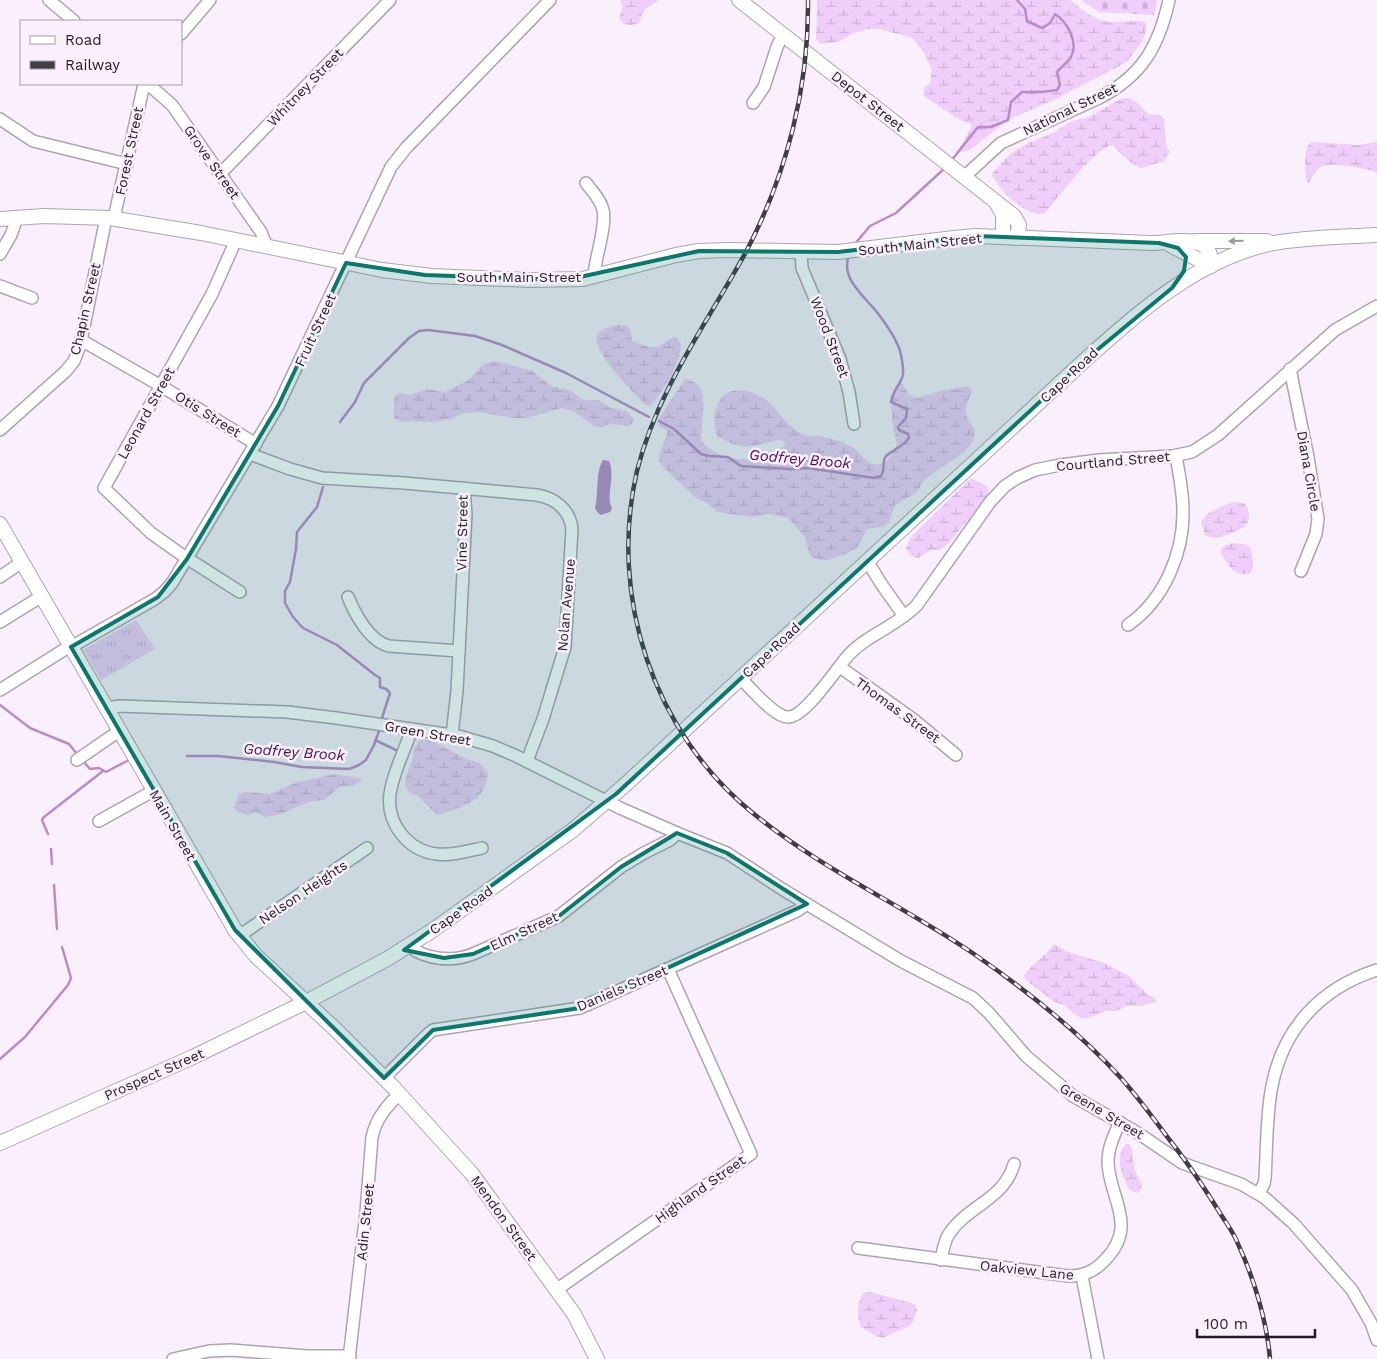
<svg xmlns="http://www.w3.org/2000/svg" width="1377" height="1359" font-family="'Work Sans',sans-serif">
<style>
.wetland{fill:url(#wetland-marsh)}
.cemetery{fill:url(#cemetery-stones)}
.park{fill:url(#park-tufts)}
.water{fill:#b98cc7}
.lines{fill:none;stroke-linecap:round;stroke-linejoin:round}
.stream{stroke:#b98cc7;stroke-width:2.5}
.minor-casing{stroke:#aea4b0;stroke-width:14}
.major-casing{stroke:#aea4b0;stroke-width:16}
.minor{stroke:#fff;stroke-width:11}
.major{stroke:#fff;stroke-width:14}
.rail-casing{stroke:#423d44;stroke-width:4.5}
.rail{stroke:#faf0fd;stroke-width:2.5;stroke-dasharray:8;stroke-linecap:butt}
.oneway{fill:#9b999c}
.marked{fill:#0f766e;fill-opacity:0.2;stroke:#0f766e;stroke-width:4;stroke-linejoin:round}
.labels{text-anchor:middle;dominant-baseline:central;stroke-width:5;stroke-linejoin:round;paint-order:stroke}
.street-label{font-size:14px;fill:#211d22;stroke:#faf0fd}
.water-label{font-size:15px;font-style:italic;fill:#460c55;stroke:#faf0fd}
</style>
<defs>
<pattern id="wetland-marsh" width="20" height="14" patternUnits="userSpaceOnUse" patternTransform="scale(1.25)"><rect width="20" height="14" fill="#efcef9"/><path d="M1 5h8M5 5V1M11 12h8M15 12V8" fill="none" stroke="#cdb0d5"/></pattern>
<pattern id="cemetery-stones" width="16" height="16" patternUnits="userSpaceOnUse" patternTransform="scale(1.25)"><rect width="16" height="16" fill="#efcef9"/><path d="M2 7V4a2 2 0 0 1 4 0v3zM10 15v-3a2 2 0 0 1 4 0v3z" fill="#cdb0d5"/></pattern>
<pattern id="park-tufts" width="24" height="20" patternUnits="userSpaceOnUse" patternTransform="scale(1.25)"><rect width="24" height="20" fill="#efcef9"/><path d="M3 7l-1-3M5 7V3M7 7l1-3M15 17l-1-3M17 17v-4M19 17l1-3" fill="none" stroke="#cdb0d5"/></pattern>
</defs>
<rect width="100%" height="100%" fill="#faf0fd"/>
<g class="wetland">
<path d="M620,0H659L644,10L639,23C631,26 623,27 619,18L623,6Z"/>
<path d="M817,0H1070C1083,10 1094,21 1112,22C1123,22 1134,19 1145,22L1147,27L1143,40L1127,62L1060,97L1008,120L970,150L957,153L971,128V124L960,120L925,97L923,94L925,87L930,83L932,70L923,51L912,38L880,29H870L854,33L838,42L820,44L816,39Z"/>
<path d="M1129,98L1138,103L1148,114L1160,115L1164,118L1166,144L1169,152L1165,161L1141,168L1130,162L1112,145C1092,151 1060,196 1045,213C1034,218 1015,203 1007,195C1001,190 997,182 992,176L994,171L1010,154L1028,143L1053,133L1070,122L1088,117L1121,99Z"/>
<path d="M1311,142L1359,145L1377,142V173C1367,168 1328,161 1319,168C1313,172 1312,180 1308,184C1305,174 1302,151 1311,142Z"/>
<path d="M617,325L627,326L630,329L632,341L649,347H658L675,336L681,343C682,361 663,392 650,406L646,405C635,394 592,352 597,336C599,329 611,327 617,325Z"/>
<path d="M495,361L532,371L551,386L572,391L581,399L588,401L599,400L609,407L626,411L634,419L632,424L627,426L611,424L600,427L594,426L573,411L561,408L527,418H513L478,412L463,413L451,419L433,422L409,421L402,422L394,418V399L396,395L400,393L410,395L426,389L445,392L469,380L482,365Z"/>
<path d="M685,379C714,384 700,418 701,440C716,464 769,467 786,443L784,441L778,440C748,447 745,452 717,436C713,423 713,412 720,400C728,385 753,390 765,399C778,409 785,425 801,433C807,437 816,435 823,437C833,439 848,443 855,449C863,456 868,467 880,464C890,462 893,452 897,444C893,427 885,395 901,381L909,395L918,398L940,391L968,386L972,392C967,402 963,410 969,421C971,426 976,428 975,435C973,452 939,467 927,478C921,483 920,488 916,493L895,505L889,522L885,526L867,529L858,547L846,554L824,561L813,558L809,553L805,537L788,518L769,514L752,517L718,512L705,502L696,498L663,467L659,460V456L668,431L658,425L659,418Z"/>
<path d="M971,478L986,485L989,491L987,496L949,543L940,550H931L918,558L911,556L906,548L910,538Z"/>
<path d="M1233,502L1244,503C1251,511 1250,517 1246,526C1234,532 1218,542 1205,535L1201,522C1207,511 1221,507 1233,502Z"/>
<path d="M1232,543L1244,544L1250,547L1253,561L1252,571L1249,574C1232,575 1229,566 1221,553V549L1226,545Z"/>
<path d="M423,739L434,742L467,759L480,763L488,773C487,782 484,792 477,798C468,805 447,813 437,815L418,796L409,792L405,785L406,777L412,761L414,750L418,742Z"/>
<path d="M335,774L363,779L353,786H341L324,800L308,802L281,814L265,817L255,812L248,815L238,812L234,807L239,794L246,792L270,794L295,783Z"/>
<path d="M1054,944L1066,951L1104,963L1129,976L1148,995L1154,997L1156,1002L1141,1006H1127L1117,1011H1106L1086,1019L1077,1016L1066,1006L1054,1002L1025,979L1024,976C1032,963 1046,956 1054,944Z"/>
<path d="M1126,1144H1129C1133,1149 1132,1154 1133,1160C1134,1169 1137,1177 1142,1185L1140,1191L1137,1193L1130,1190C1122,1178 1114,1155 1126,1144Z"/>
<path d="M870,1292L915,1304L917,1310L913,1322L909,1326L883,1338L876,1336L861,1327C856,1315 857,1305 863,1293Z"/>
</g>
<path class="cemetery" d="M1081,0H1157L1154,15L1099,12Z"/>
<path class="park" d="M136,620L155,649L101,680L83,650Z"/>
<path class="water" d="M603,460L609,461C616,478 605,495 612,508L610,512L601,515L598,513L595,508C599,494 595,473 603,460Z"/>
<g class="lines">
<g class="stream">
<path d="M951,161L978,127H991L1008,120L1011,102L1022,92H1042L1057,90L1060,85L1057,72C1061,67 1068,62 1071,57C1079,42 1067,22 1055,14L1050,23L1042,28L1027,21L1025,9L1017,0"/>
<path d="M854,245L870,226L896,213L946,167"/>
<path d="M659,421L674,429L701,454L709,456L728,457L741,466L790,469L808,468L874,478L881,476C886,469 881,462 886,456C893,450 905,445 909,438L908,434L899,430L898,427L906,418L907,409L891,402C892,392 899,386 902,378C905,371 902,362 901,355C899,342 884,321 876,311C863,295 840,278 849,255"/>
<path d="M340,422L355,402L364,383L409,338L419,331L428,330L475,336L502,345L566,373L649,417"/>
<path d="M323,487L317,507L297,532L296,549L290,582L285,591V603L293,617L303,628L337,645L375,675L380,678V687L386,689L390,693L382,718"/>
<path d="M0,705L30,728L69,744L77,754"/>
<path d="M375,740L398,751"/>
<path d="M187,756H218L274,762L302,767L349,769L359,765L366,760L374,745L379,731"/>
<path d="M83,761L90,769L99,768L106,772L127,761"/>
<path d="M48,834L42,820L44,817L103,771"/>
<path d="M51,849L52,864"/>
<path d="M54,885L57,929"/>
<path d="M0,1059L25,1037L68,985L71,978L62,947"/>
</g>
<defs>
<g id="minor">
<path d="M49,0L74,21"/>
<path d="M181,34L210,0"/>
<path d="M148,84L172,105L261,232L267,247"/>
<path d="M753,103L764,87L777,47L783,35"/>
<path d="M0,119L33,141L127,164"/>
<path d="M220,174L390,0"/>
<path d="M964,177L1001,143L1099,98C1142,76 1159,46 1169,0"/>
<path d="M586,183C592,191 601,200 603,210C607,226 595,257 594,276"/>
<path d="M114,218L144,84"/>
<path d="M236,240L212,294L104,488L151,533L182,555L240,592"/>
<path d="M801,252L802,268L840,359L849,392L854,424"/>
<path d="M0,254L11,235L17,218"/>
<path d="M0,286L32,298"/>
<path d="M81,340L161,386L256,444"/>
<path d="M1290,369L1308,457L1318,519L1316,534L1301,571"/>
<path d="M0,430L66,371L74,361L80,346L106,218"/>
<path d="M250,454L290,469L322,478L404,483L537,495C555,498 570,510 572,529L565,647L543,719L527,761"/>
<path d="M867,561L882,585L904,616"/>
<path d="M0,577L22,562"/>
<path d="M348,597C355,614 370,642 389,646L459,651"/>
<path d="M0,622L42,596"/>
<path d="M1128,625C1164,600 1184,553 1183,510C1183,492 1179,474 1176,456"/>
<path d="M71,647L155,599L164,592L172,583L278,406L391,167L406,148L550,0"/>
<path d="M840,667L914,720L956,755"/>
<path d="M741,679C751,688 774,717 788,717C804,718 835,671 846,658C865,635 896,627 917,605L990,502L1005,486L1017,478L1035,470L1060,465L1099,460L1172,456L1192,452L1218,435L1335,330L1377,306"/>
<path d="M0,690L70,646"/>
<path d="M106,708L120,706L287,712L336,718L459,736L493,746L514,755L620,808L677,833L727,853L782,889L901,961L973,998L989,1013L1026,1056L1073,1096L1138,1133L1182,1163L1241,1184L1265,1198L1294,1224L1352,1290L1371,1323L1377,1340"/>
<path d="M412,729C405,750 393,772 390,794C386,823 408,851 437,854C451,856 468,851 482,848"/>
<path d="M452,735L457,691L466,514L464,488"/>
<path d="M77,760L119,731"/>
<path d="M99,821L153,791"/>
<path d="M239,936L367,848"/>
<path d="M409,946C426,960 453,962 473,954L559,916L621,867L644,853L670,840L677,833"/>
<path d="M384,1078L428,1034L433,1030L580,1008L797,911L807,904"/>
<path d="M1259,1193L1264,1184L1265,1178C1267,1149 1266,1115 1272,1086C1283,1028 1321,988 1377,970"/>
<path d="M858,1248L1068,1276C1083,1276 1094,1272 1105,1260C1139,1225 1109,1199 1108,1162C1108,1148 1114,1135 1120,1122"/>
<path d="M941,1260C943,1251 944,1241 949,1234C968,1205 1004,1200 1014,1164"/>
<path d="M1082,1276L1098,1359"/>
<path d="M556,1290L751,1154L668,969"/>
<path d="M173,1359L209,1351L231,1350L307,1356H350"/>
<path d="M349,1359L366,1212L372,1137C376,1119 386,1107 399,1094"/>
</g>
<g id="major">
<path d="M739,0L1014,216L1019,225L1017,238"/>
<path d="M997,204L1003,215V237"/>
<path d="M0,219L44,216L110,218L201,233L382,270L432,276L530,280L583,279L676,255L699,251L729,250L838,252L954,238L976,236C1035,238 1093,241 1151,243C1165,243 1188,238 1201,244C1210,248 1211,257 1211,266"/>
<path d="M1196,241H1267"/>
<path d="M1170,245L1211,266"/>
<path d="M0,524L235,930L256,956L334,1028L395,1089L472,1174L574,1314L597,1359"/>
<path d="M0,1143L193,1057L306,1002L387,959L433,930L573,830L625,785L1085,360C1140,311 1199,258 1274,243C1308,237 1343,237 1377,235"/>
</g>
</defs>
<use href="#minor" class="minor-casing"/>
<use href="#major" class="major-casing"/>
<use href="#minor" class="minor"/>
<use href="#major" class="major"/>
<defs>
<path id="rail" d="M808,0C809,87 787,173 747,250C708,322 657,390 637,471C608,596 653,733 754,814C821,869 902,905 974,954C1026,990 1077,1030 1120,1077C1139,1098 1155,1121 1172,1143C1190,1166 1205,1189 1220,1213C1226,1223 1234,1233 1238,1244C1254,1278 1267,1322 1270,1359"/>
</defs>
<use href="#rail" class="rail-casing"/>
<use href="#rail" class="rail"/>
</g>
<defs><path id="oneway-solid" d="M-6-.8H1V-3.2L6.5 0L1 3.2V.8H-6Z" transform="scale(1.25)"/></defs>
<use class="oneway" href="#oneway-solid" transform="translate(1236 241) rotate(179)"/>
<path class="marked" d="M976,236L1159,243L1178,248L1186,257L1184,271L1172,288L1085,360L616,794L404,950L444,958L473,954L559,916L621,867L677,833L727,853L807,904L580,1008L433,1030L384,1078L235,930L71,647L158,597L187,559L278,406L346,263L425,275L566,280L699,251L838,252Z"/>
<g class="labels">
<g class="street-label">
<text transform="translate(305 87) rotate(-46)">Whitney Street</text>
<text transform="translate(868 101) rotate(38)">Depot Street</text>
<text transform="translate(1070 109) rotate(-26)">National Street</text>
<text transform="translate(129 151) rotate(-78)">Forest Street</text>
<text transform="translate(212 162) rotate(55)">Grove Street</text>
<text transform="translate(920 244) rotate(-6)">South Main Street</text>
<text x="519" y="277">South Main Street</text>
<text transform="translate(85 309) rotate(-77)">Chapin Street</text>
<text transform="translate(315 330) rotate(-65)">Fruit Street</text>
<text transform="translate(830 337) rotate(69)">Wood Street</text>
<text transform="translate(1069 375) rotate(-43)">Cape Road</text>
<text transform="translate(146 413) rotate(-61)">Leonard Street</text>
<text transform="translate(208 414) rotate(32)">Otis Street</text>
<text transform="translate(1113 461) rotate(-5)">Courtland Street</text>
<text transform="translate(1309 471) rotate(80)">Diana Circle</text>
<text transform="translate(462 533) rotate(-89)">Vine Street</text>
<text transform="translate(566 605) rotate(-85)">Nolan Avenue</text>
<text transform="translate(771 650) rotate(-43)">Cape Road</text>
<text transform="translate(898 710) rotate(36)">Thomas Street</text>
<text transform="translate(428 733) rotate(10)">Green Street</text>
<text transform="translate(173 825) rotate(60)">Main Street</text>
<text transform="translate(303 892) rotate(-34)">Nelson Heights</text>
<text transform="translate(461 910) rotate(-35)">Cape Road</text>
<text transform="translate(524 931) rotate(-25)">Elm Street</text>
<text transform="translate(622 988) rotate(-23)">Daniels Street</text>
<text transform="translate(154 1074) rotate(-24)">Prospect Street</text>
<text transform="translate(1102 1111) rotate(31)">Greene Street</text>
<text transform="translate(700 1189) rotate(-35)">Highland Street</text>
<text transform="translate(504 1218) rotate(54)">Mendon Street</text>
<text transform="translate(365 1222) rotate(-84)">Adin Street</text>
<text transform="translate(1027 1270) rotate(6)">Oakview Lane</text>
</g>
<g class="water-label">
<text transform="translate(800 459) rotate(5)">Godfrey Brook</text>
<text transform="translate(294 752) rotate(4)">Godfrey Brook</text>
</g>
</g>
<rect x="20" y="20" width="162" height="65" fill="#faf0fd" stroke="#a39ca5"/>
<rect x="30" y="36" width="25" height="8" fill="#ffffff" stroke="#a39ca5"/>
<text x="65" y="45" font-size="15" fill="#211d22">Road</text>
<rect x="30" y="61" width="25" height="8" fill="#423d44" stroke="#a39ca5"/>
<text x="65" y="70" font-size="15" fill="#211d22">Railway</text>
<path d="M1197 1329v8h118v-8" fill="none" stroke="#211d22" stroke-width="2.5"/>
<text x="1204" y="1329" font-size="15" fill="#211d22" stroke="#faf0fd" stroke-width="4" paint-order="stroke">100 m</text>
</svg>
